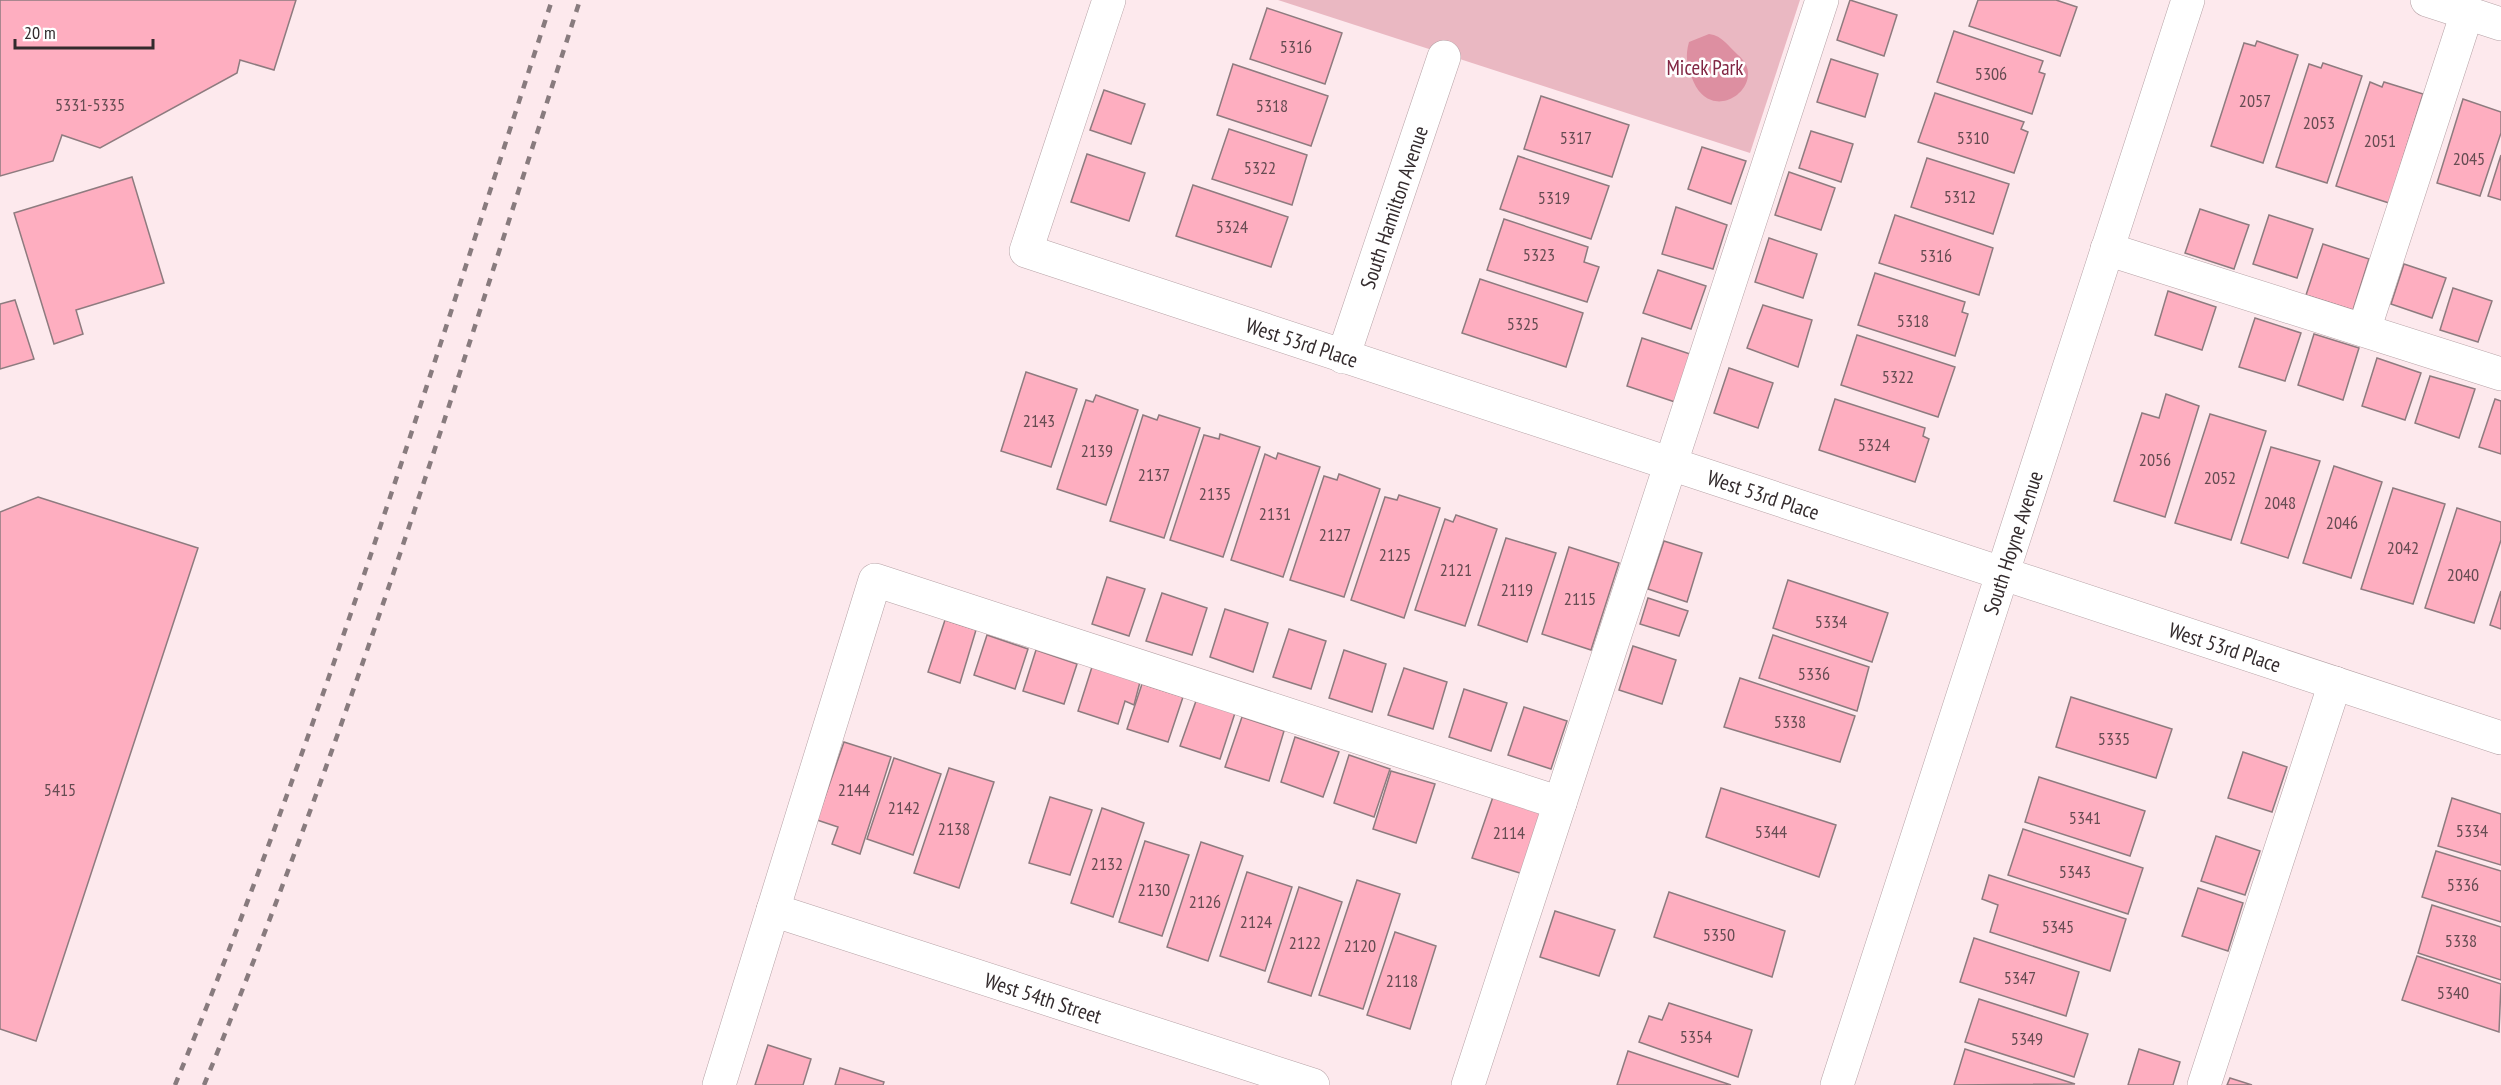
<svg xmlns="http://www.w3.org/2000/svg" width="2501" height="1085" font-family="'PT Sans Narrow',sans-serif">
<style>
.green{fill:#eab8c2}
.water{fill:#dd8fa1}
.building{fill:#feaec0;stroke:#8e7b7f;stroke-width:1.5}
.lines{fill:none;stroke-linecap:round;stroke-linejoin:round}
.minor-casing{stroke:#b6a2a6;stroke-width:34}
.minor{stroke:#fff;stroke-width:33}
.rail{stroke:#887b7e;stroke-width:4.5;stroke-dasharray:8 8;stroke-linecap:butt}
.labels{text-anchor:middle;dominant-baseline:central;stroke-width:5;stroke-linejoin:round;paint-order:stroke}
.number-label{font-size:18px;fill:#664c52}
.park-label{font-size:21px;fill:#822744;stroke:#fff}
.street-label{font-size:21px;fill:#332b2d;stroke:#fff}
</style>
<rect width="100%" height="100%" fill="#fde9ed"/>
<path class="green" d="M1278,0H1800L1750,153Z"/>
<path class="water" d="M1709,34C1723,36 1728,46 1738,55C1772,83 1711,130 1692,78C1687,65 1685,56 1689,42Z"/>
<g class="building">
<path d="M0,0H296L274,70L240,60L237,73L100,148L62,135L53,161L0,176Z"/>
<path d="M1850,0L1897,15L1884,56L1837,40Z"/>
<path d="M1978,0H2056L2077,7L2060,56L1969,26Z"/>
<path d="M1267,8L1342,33L1325,84L1250,59Z"/>
<path d="M1954,31L2043,61L2039,72L2045,74L2032,114L1937,82Z"/>
<path d="M2257,41L2298,55L2263,163L2211,146L2244,43L2255,46Z"/>
<path d="M1831,59L1878,74L1865,117L1817,102Z"/>
<path d="M2323,63L2362,76L2327,183L2276,167L2309,64L2321,68Z"/>
<path d="M1233,64L1328,96L1311,146L1217,115Z"/>
<path d="M2370,82L2382,87L2384,82L2423,94L2389,203L2336,186Z"/>
<path d="M1104,90L1145,104L1131,144L1090,130Z"/>
<path d="M1935,93L2024,122L2021,129L2028,132L2014,173L1918,142Z"/>
<path d="M1541,96L1629,125L1612,177L1524,149Z"/>
<path d="M2463,99L2501,112V133L2480,196L2437,183Z"/>
<path d="M1229,129L1307,155L1292,205L1212,179Z"/>
<path d="M1811,131L1853,144L1841,182L1799,168Z"/>
<path d="M1702,147L1746,161L1731,204L1688,189Z"/>
<path d="M1087,154L1145,173L1129,221L1071,202Z"/>
<path d="M2501,155V200L2488,196Z"/>
<path d="M1518,156L1609,186L1591,239L1500,209Z"/>
<path d="M1927,158L2009,184L1993,234L1911,207Z"/>
<path d="M1789,172L1835,188L1821,230L1775,215Z"/>
<path d="M132,177L164,283L76,310L83,334L54,344L14,213Z"/>
<path d="M1193,185L1288,217L1271,267L1176,236Z"/>
<path d="M1676,207L1727,225L1713,269L1662,254Z"/>
<path d="M2200,209L2249,225L2234,269L2185,253Z"/>
<path d="M1895,215L1993,248L1979,295L1879,263Z"/>
<path d="M2269,215L2313,229L2297,278L2253,264Z"/>
<path d="M1504,219L1588,247L1584,262L1599,267L1587,302L1487,270Z"/>
<path d="M1769,238L1817,254L1803,298L1755,282Z"/>
<path d="M2323,244L2369,259L2353,310L2306,295Z"/>
<path d="M2404,264L2446,278L2432,318L2391,304Z"/>
<path d="M1658,270L1706,286L1691,329L1643,313Z"/>
<path d="M1875,273L1965,302L1962,312L1968,314L1955,356L1858,325Z"/>
<path d="M1480,279L1583,313L1566,367L1462,333Z"/>
<path d="M2453,288L2492,301L2478,342L2440,330Z"/>
<path d="M2168,291L2216,307L2202,350L2155,335Z"/>
<path d="M15,300L34,359L0,369V304Z"/>
<path d="M1763,305L1812,320L1798,367L1747,348Z"/>
<path d="M2255,318L2301,333L2285,381L2239,367Z"/>
<path d="M2314,334L2359,348L2343,400L2298,385Z"/>
<path d="M1857,335L1955,367L1938,417L1841,385Z"/>
<path d="M1642,338L1690,354L1675,402L1627,386Z"/>
<path d="M2377,358L2421,373L2405,420L2362,406Z"/>
<path d="M1729,368L1773,383L1758,428L1714,413Z"/>
<path d="M1026,372L1077,389L1051,467L1001,451Z"/>
<path d="M2430,376L2475,389L2459,438L2415,423Z"/>
<path d="M2166,394L2199,406L2165,517L2114,501L2142,413L2159,418Z"/>
<path d="M1096,395L1138,410L1106,505L1057,489L1086,400L1093,402Z"/>
<path d="M1835,399L1925,428L1923,436L1929,439L1915,482L1819,450Z"/>
<path d="M2495,399L2501,401V454L2479,447Z"/>
<path d="M2210,414L2266,431L2231,540L2175,523Z"/>
<path d="M1143,415L1157,420L1159,415L1200,428L1164,538L1110,521Z"/>
<path d="M1220,434L1260,447L1223,557L1170,540L1204,435L1219,439Z"/>
<path d="M2271,447L2320,461L2288,558L2241,543Z"/>
<path d="M1278,453L1320,467L1283,577L1231,560L1265,454L1276,459Z"/>
<path d="M2334,466L2382,482L2351,578L2303,563Z"/>
<path d="M1339,474L1380,489L1344,597L1290,580L1324,476L1337,480Z"/>
<path d="M2393,488L2445,504L2413,604L2361,589Z"/>
<path d="M1399,495L1440,508L1404,618L1351,600L1385,497L1397,500Z"/>
<path d="M38,497L198,548L36,1041L0,1029V512Z"/>
<path d="M2457,508L2501,522V540L2474,623L2425,608Z"/>
<path d="M1456,515L1497,529L1465,626L1415,610L1445,519L1453,522Z"/>
<path d="M1506,538L1556,553L1527,642L1478,625Z"/>
<path d="M1664,541L1702,553L1687,602L1648,589Z"/>
<path d="M1569,547L1619,563L1591,650L1542,634Z"/>
<path d="M1107,577L1145,589L1129,636L1092,624Z"/>
<path d="M1788,580L1888,613L1872,662L1773,628Z"/>
<path d="M2501,591V629L2490,625Z"/>
<path d="M1162,593L1207,608L1192,655L1146,641Z"/>
<path d="M1648,598L1688,611L1679,636L1640,624Z"/>
<path d="M1225,609L1268,623L1253,672L1210,657Z"/>
<path d="M945,620L976,630L960,683L928,672Z"/>
<path d="M1289,629L1326,641L1311,689L1273,677Z"/>
<path d="M987,635L1028,649L1015,689L974,675Z"/>
<path d="M1773,635L1869,667L1857,711L1759,678Z"/>
<path d="M1633,646L1676,660L1662,704L1619,690Z"/>
<path d="M1036,650L1077,664L1064,704L1023,691Z"/>
<path d="M1344,650L1386,664L1372,712L1329,698Z"/>
<path d="M1092,667L1140,682L1134,705L1125,701L1118,724L1078,711Z"/>
<path d="M1404,668L1447,682L1433,729L1388,715Z"/>
<path d="M1740,678L1855,716L1840,762L1724,727Z"/>
<path d="M1142,684L1183,697L1168,742L1127,729Z"/>
<path d="M1464,689L1507,703L1491,751L1449,737Z"/>
<path d="M2071,697L2172,729L2156,778L2056,747Z"/>
<path d="M1196,701L1235,713L1220,759L1180,746Z"/>
<path d="M1524,707L1567,721L1551,769L1508,755Z"/>
<path d="M1242,717L1284,731L1269,781L1225,767Z"/>
<path d="M1295,737L1339,752L1323,797L1281,782Z"/>
<path d="M844,742L891,757L860,854L832,844L838,827L817,820Z"/>
<path d="M2243,752L2287,767L2272,812L2228,798Z"/>
<path d="M1349,755L1390,769L1374,817L1334,803Z"/>
<path d="M894,758L941,774L913,855L867,839Z"/>
<path d="M949,768L994,782L959,888L914,873Z"/>
<path d="M1391,771L1435,784L1416,843L1373,829Z"/>
<path d="M2039,777L2145,811L2130,856L2025,822Z"/>
<path d="M1721,788L1836,825L1819,877L1706,837Z"/>
<path d="M1495,791L1544,806L1523,874L1472,858Z"/>
<path d="M1050,797L1092,810L1070,875L1029,863Z"/>
<path d="M2452,798L2501,814V865L2438,846Z"/>
<path d="M1102,808L1144,823L1113,917L1071,903Z"/>
<path d="M2023,829L2143,868L2128,914L2008,875Z"/>
<path d="M2216,836L2260,851L2245,895L2201,881Z"/>
<path d="M1145,841L1189,855L1162,936L1119,922Z"/>
<path d="M1201,842L1243,856L1208,961L1167,947Z"/>
<path d="M2436,851L2501,871V922L2422,897Z"/>
<path d="M1247,872L1292,887L1265,971L1220,956Z"/>
<path d="M1989,875L2126,919L2110,971L1990,932L1998,905L1982,899Z"/>
<path d="M1357,880L1400,894L1363,1009L1319,995Z"/>
<path d="M1299,887L1342,902L1311,996L1268,982Z"/>
<path d="M2198,888L2243,903L2228,951L2182,936Z"/>
<path d="M1669,892L1785,931L1772,977L1654,937Z"/>
<path d="M2432,905L2501,927V980L2418,953Z"/>
<path d="M1555,911L1615,930L1599,976L1540,957Z"/>
<path d="M1395,932L1436,946L1410,1029L1367,1015Z"/>
<path d="M1974,938L2079,972L2066,1016L1960,982Z"/>
<path d="M2417,956L2501,984L2499,1032L2402,1000Z"/>
<path d="M1979,999L2088,1034L2074,1077L1965,1042Z"/>
<path d="M1669,1003L1752,1030L1738,1077L1639,1042L1649,1016L1662,1020Z"/>
<path d="M768,1045L811,1059L803,1085H755Z"/>
<path d="M1965,1049L2075,1084L1954,1085Z"/>
<path d="M2139,1049L2180,1062L2173,1085H2128Z"/>
<path d="M1628,1051L1731,1085H1617Z"/>
<path d="M840,1068L884,1082L883,1085H835Z"/>
<path d="M2230,1078L2252,1085H2227Z"/>
</g>
<g class="lines">
<defs>
<g id="minor">
<path id="s1" d="M1109,0L1026,251L2501,738"/>
<path d="M2427,0L2501,24"/>
<path d="M2107,249L2501,374"/>
<path d="M2364,330L2467,13"/>
<path id="s2" d="M1343,357L1444,57"/>
<path id="s3" d="M773,910L1313,1085"/>
<path d="M719,1085L875,580L1560,803"/>
<path d="M1468,1085L1822,0"/>
<path id="s4" d="M1837,1085L2188,0"/>
<path d="M2204,1085L2335,683"/>
</g>
</defs>
<use href="#minor" class="minor-casing"/>
<use href="#minor" class="minor"/>
<g class="rail">
<path d="M175,1085C321,731 433,364 552,0"/>
<path d="M204,1085C350,731 462,364 580,0"/>
</g>
</g>
<g class="labels">
<g class="number-label">
<text x="1296" y="46">5316</text>
<text x="1991" y="73">5306</text>
<text x="2255" y="100">2057</text>
<text x="90" y="104">5331-5335</text>
<text x="1272" y="105">5318</text>
<text x="2319" y="122">2053</text>
<text x="1576" y="137">5317</text>
<text x="1973" y="137">5310</text>
<text x="2380" y="140">2051</text>
<text x="2469" y="158">2045</text>
<text x="1260" y="167">5322</text>
<text x="1960" y="196">5312</text>
<text x="1554" y="197">5319</text>
<text x="1232" y="226">5324</text>
<text x="1539" y="254">5323</text>
<text x="1936" y="255">5316</text>
<text x="1913" y="320">5318</text>
<text x="1523" y="323">5325</text>
<text x="1898" y="376">5322</text>
<text x="1039" y="420">2143</text>
<text x="1874" y="444">5324</text>
<text x="1097" y="450">2139</text>
<text x="2155" y="459">2056</text>
<text x="1154" y="474">2137</text>
<text x="2220" y="477">2052</text>
<text x="1215" y="493">2135</text>
<text x="2280" y="502">2048</text>
<text x="1275" y="513">2131</text>
<text x="2342" y="522">2046</text>
<text x="1335" y="534">2127</text>
<text x="2403" y="547">2042</text>
<text x="1395" y="554">2125</text>
<text x="1456" y="569">2121</text>
<text x="2463" y="574">2040</text>
<text x="1517" y="589">2119</text>
<text x="1580" y="598">2115</text>
<text x="1831" y="621">5334</text>
<text x="1814" y="673">5336</text>
<text x="1790" y="721">5338</text>
<text x="2114" y="738">5335</text>
<text x="60" y="789">5415</text>
<text x="854" y="789">2144</text>
<text x="904" y="807">2142</text>
<text x="2085" y="817">5341</text>
<text x="954" y="828">2138</text>
<text x="2472" y="830">5334</text>
<text x="1771" y="831">5344</text>
<text x="1509" y="832">2114</text>
<text x="1107" y="863">2132</text>
<text x="2075" y="871">5343</text>
<text x="2463" y="884">5336</text>
<text x="1154" y="889">2130</text>
<text x="1205" y="901">2126</text>
<text x="1256" y="921">2124</text>
<text x="2058" y="926">5345</text>
<text x="1719" y="934">5350</text>
<text x="2461" y="940">5338</text>
<text x="1305" y="942">2122</text>
<text x="1360" y="945">2120</text>
<text x="2020" y="977">5347</text>
<text x="1402" y="980">2118</text>
<text x="2453" y="992">5340</text>
<text x="1696" y="1036">5354</text>
<text x="2027" y="1038">5349</text>
</g>
<g class="park-label">
<text x="1705" y="67">Micek Park</text>
</g>
<g class="street-label">
<text stroke="none"><textPath href="#s2" startOffset="158">South Hamilton Avenue</textPath></text>
<text stroke="none"><textPath href="#s1" startOffset="555">West 53rd Place</textPath></text>
<text stroke="none"><textPath href="#s1" startOffset="1041">West 53rd Place</textPath></text>
<text stroke="none"><textPath href="#s4" startOffset="570">South Hoyne Avenue</textPath></text>
<text stroke="none"><textPath href="#s1" startOffset="1527">West 53rd Place</textPath></text>
<text stroke="none"><textPath href="#s3" startOffset="284">West 54th Street</textPath></text>
</g>
</g>
<path d="M15 39v9h138v-9" fill="none" stroke="#332b2d" stroke-width="3"/>
<text x="24" y="39" font-size="18" fill="#332b2d" stroke="#ffffff" stroke-width="4.5" paint-order="stroke">20 m</text>
</svg>
